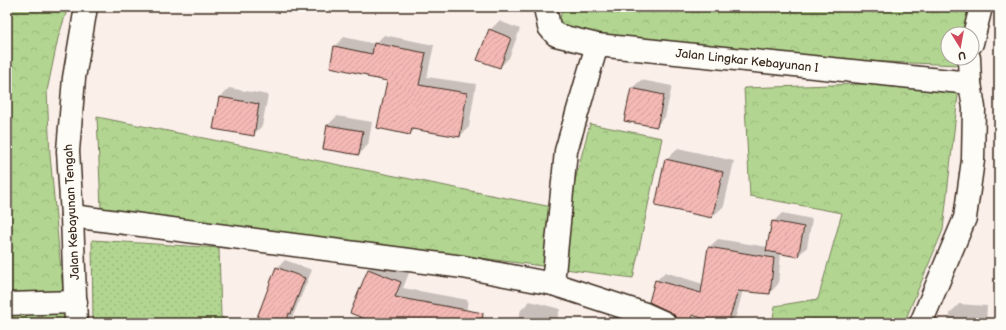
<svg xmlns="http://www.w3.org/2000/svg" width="1006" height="330" font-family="'Balsamiq Sans',sans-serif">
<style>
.grass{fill:url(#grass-dots);stroke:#768058}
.forest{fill:url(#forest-crowns);stroke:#768058}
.shadow{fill:#0003}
.building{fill:url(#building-hatch);stroke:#3b2a1e}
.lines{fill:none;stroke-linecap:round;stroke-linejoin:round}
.minor-casing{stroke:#3b2a1e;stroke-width:25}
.minor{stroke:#fdfcf7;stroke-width:22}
.labels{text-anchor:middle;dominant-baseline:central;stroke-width:3;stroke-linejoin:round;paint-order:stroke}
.street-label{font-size:12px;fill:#3b2a1e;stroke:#fdfcf7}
</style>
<defs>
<pattern id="grass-dots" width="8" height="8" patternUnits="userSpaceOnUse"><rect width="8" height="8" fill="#b2d691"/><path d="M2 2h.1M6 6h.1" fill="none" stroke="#9ab87d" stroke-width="1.8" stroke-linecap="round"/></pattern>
<pattern id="forest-crowns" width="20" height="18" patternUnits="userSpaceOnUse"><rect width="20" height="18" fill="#b2d691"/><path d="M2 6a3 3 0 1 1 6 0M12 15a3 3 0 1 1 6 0" fill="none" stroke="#9ab87d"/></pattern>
<pattern id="building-hatch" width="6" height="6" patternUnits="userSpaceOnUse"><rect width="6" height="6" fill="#f5b9b5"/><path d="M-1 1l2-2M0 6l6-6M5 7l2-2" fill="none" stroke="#d39f9b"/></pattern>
</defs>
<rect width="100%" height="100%" fill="#fbefea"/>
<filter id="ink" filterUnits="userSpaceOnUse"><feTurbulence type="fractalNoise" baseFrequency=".025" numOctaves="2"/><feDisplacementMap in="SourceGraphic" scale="8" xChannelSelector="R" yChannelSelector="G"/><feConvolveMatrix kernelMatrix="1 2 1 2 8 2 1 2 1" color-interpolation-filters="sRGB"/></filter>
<g filter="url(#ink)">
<path class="grass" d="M92,240L219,248L221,317L234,323H93Z"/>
<g class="forest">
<path d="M7,7H68L58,38L47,91L50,155L66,323H7Z"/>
<path d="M562,7H973L966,34H948V58H961L959,65L697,54L559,28Z"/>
<path d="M861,84L959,86L943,230L904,323H772L775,306L818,299L842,213L750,196L744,88Z"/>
<path d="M97,117L567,210L590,124L662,138L633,278L101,208Z"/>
</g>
<g class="shadow">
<path d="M499,21L520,29L509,58L500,67L490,30Z"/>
<path d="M384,35L434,45L427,77L476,84L469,127L460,136L415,129L410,134L389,80L368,74L331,66L335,46L344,37L375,44Z"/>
<path d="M641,80L672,86L665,117L656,126L632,88Z"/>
<path d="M229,88L268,95L262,126L253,135L220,97Z"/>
<path d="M337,116L372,122L368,145L359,154L328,125Z"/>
<path d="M678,148L734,161L724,206L712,217L666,160Z"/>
<path d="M782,213L812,219L807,247L798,256L781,253L778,284L770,293L743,290L736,316L729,323H722L656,281L665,272L703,284L709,247L718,239L768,247L773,222Z"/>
<path d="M285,260L312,270L290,323H254L260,308L263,304L277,268Z"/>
<path d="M378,260L409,273L403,288L468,300L464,323H370V320L351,312L369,269Z"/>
<path d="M530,301L560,309L556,323H517L521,310Z"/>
<path d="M959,304L987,306L986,323H950V313Z"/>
<path d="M614,311L640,323H604L605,320Z"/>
</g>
<g class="building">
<path d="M489,29L511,38L500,68L477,60Z"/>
<path d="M374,43L426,53L419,85L467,93L460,137L412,129L410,135L377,128L387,81L367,77V75L330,67L334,46L372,54Z"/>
<path d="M631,88L664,95L657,127L624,121Z"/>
<path d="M219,97L259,104L254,136L213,129Z"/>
<path d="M327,125L363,131L359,155L323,149Z"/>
<path d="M665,159L723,172L712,218L655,206Z"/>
<path d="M772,221L804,227L798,257L766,251Z"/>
<path d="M708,247L774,258L770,294L738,291L728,323H718L692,315L691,323H677L675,316L670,312L649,302L655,280L701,293Z"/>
<path d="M276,267L305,278L291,314L289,313L286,323H255Z"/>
<path d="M368,269L401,282L395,297L483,313L482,323H375L350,313Z"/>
</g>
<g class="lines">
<defs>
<g id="minor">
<path d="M545,7L549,27L556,35L597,45L970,83"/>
<path d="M972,43L981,7"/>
<path d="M72,216L463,267L553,284L645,314L665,323"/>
<path d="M553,284L566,151L597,45"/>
<path d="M7,304L76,302"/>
<path d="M76,323L72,216L68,151L74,78L86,7"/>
<path d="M921,323L965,218L973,160L974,108L970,83L969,58"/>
</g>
</defs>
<use href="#minor" class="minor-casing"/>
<use href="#minor" class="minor"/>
</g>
</g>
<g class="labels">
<g class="street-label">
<text transform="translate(747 61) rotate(6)">Jalan Lingkar Kebayunan I</text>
<text transform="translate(72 212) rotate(-93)">Jalan Kebayunan Tengah</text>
</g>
</g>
<rect width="1006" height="330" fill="none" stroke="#fdfcf7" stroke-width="24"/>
<rect x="12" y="12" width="982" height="306" fill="none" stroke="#3b2a1e" stroke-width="1.5" filter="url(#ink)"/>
<g transform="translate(960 46) rotate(169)"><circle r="19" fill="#fdfcf7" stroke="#afa8a0"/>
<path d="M0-3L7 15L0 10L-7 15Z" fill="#d1495b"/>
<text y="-6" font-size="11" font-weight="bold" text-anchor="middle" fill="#3b2a1e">U</text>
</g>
</svg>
